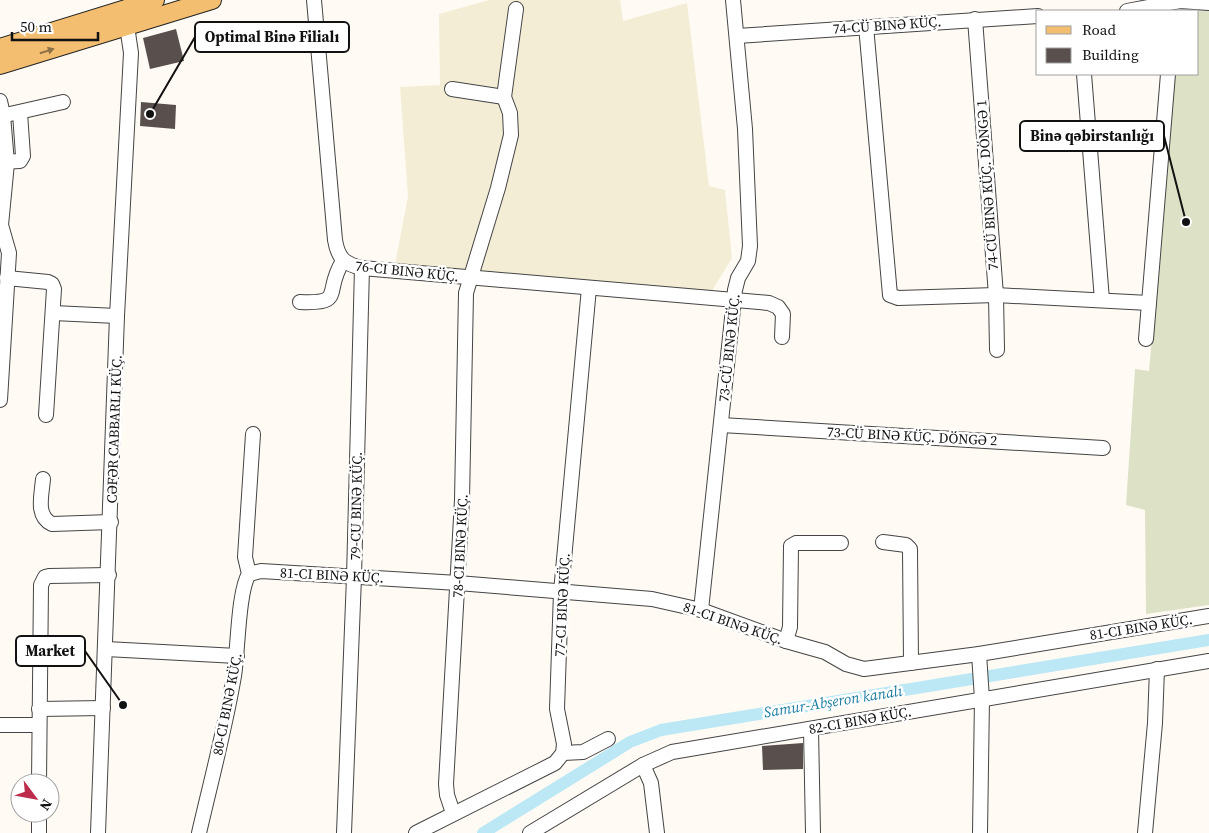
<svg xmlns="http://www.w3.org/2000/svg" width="1209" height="833" font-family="'Source Serif 4',serif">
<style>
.farmland{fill:#f4edd5}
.cemetery{fill:#dde1c5}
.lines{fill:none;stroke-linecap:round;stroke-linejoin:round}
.canal{stroke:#bbe8f4;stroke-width:12}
.building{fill:#59504d}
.minor-casing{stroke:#444;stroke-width:16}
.major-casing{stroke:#222;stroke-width:20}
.minor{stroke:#fff;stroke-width:14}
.major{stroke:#f3be70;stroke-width:18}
.oneway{fill:#8d7045}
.labels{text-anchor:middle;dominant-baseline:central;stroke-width:5;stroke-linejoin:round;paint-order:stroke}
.street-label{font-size:14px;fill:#111;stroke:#fff}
.water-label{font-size:15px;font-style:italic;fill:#1c7ca0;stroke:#fff}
.leader{fill:none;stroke:#111;stroke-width:2}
.callout-dot{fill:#111;stroke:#fff;stroke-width:2}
.callout{fill:#fff;stroke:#111;stroke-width:2}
.callout-label{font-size:15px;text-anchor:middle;font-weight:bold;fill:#111}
</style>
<rect width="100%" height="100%" fill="#fffbf4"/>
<path class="farmland" d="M489,0H620L623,21L687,3L709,186L725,190L732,258L712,291L395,265L408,196L400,87L440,85L439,14Z"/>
<path class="cemetery" d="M1181,9L1209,11V605L1146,614L1145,510L1126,505L1135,369L1149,371L1175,74H1198V11H1181Z"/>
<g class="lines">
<path class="canal" d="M483,833L630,742L661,730L1209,640"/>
</g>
<g class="building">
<path d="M176,29L184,61L150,69L143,38Z"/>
<path d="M141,102L176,105L175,129L140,126Z"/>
<path d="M803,743V769L763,770L762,746Z"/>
</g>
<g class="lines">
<defs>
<g id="minor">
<path d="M314,0L335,240C338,258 344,264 362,268L769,303L778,307L783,314L782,337"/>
<path d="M1127,11L1180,1L1209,3"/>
<path d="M975,19L996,295L997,350"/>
<path d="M866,26L890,295L898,298L996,295L1149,303"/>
<path d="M737,36L1038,16"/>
<path d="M1084,74L1102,300"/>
<path d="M452,89L504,97"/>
<path d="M0,101L3,115L7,163L1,225L9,253L0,400"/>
<path d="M10,114L63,102"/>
<path d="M0,162L20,161L23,156L20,113"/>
<path d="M7,278L48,282L52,284L54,289L46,415"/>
<path d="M300,302C346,304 323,292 343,261"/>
<path d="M53,313L117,316"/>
<path d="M1146,339L1168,74"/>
<path d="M721,425L1103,448"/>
<path d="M43,479C42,494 35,516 52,524L111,522"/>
<path d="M883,542L906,545L910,549L911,663"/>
<path d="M249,574L261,571L458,583L652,599L701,610L786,641L825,652L846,664L864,669L979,654L1209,616"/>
<path d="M249,574L245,557L253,434"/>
<path d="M701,610L735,290L738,278L748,261L750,246L745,129L733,0"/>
<path d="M786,641L790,627L791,546L796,543H841"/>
<path d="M106,649L237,656"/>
<path d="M979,654L982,699L980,833"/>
<path d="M39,709L103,708"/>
<path d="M0,725H39"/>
<path d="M811,729L813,833"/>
<path d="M563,753L583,752L608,739"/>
<path d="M643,765L651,783L657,833"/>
<path d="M39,783L41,585L45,577L49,576L109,575"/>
<path d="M39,813V833"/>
<path d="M453,813L447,795L446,784L462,500L466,293L498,188L511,135L510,113L504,97L516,9"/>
<path d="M98,833L117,316L131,53L127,26"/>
<path d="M199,833C211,781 225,729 234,676C238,652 238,591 249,574"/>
<path d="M344,833L354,577L362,268"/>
<path d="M416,833L555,763L563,753L564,744L557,709L561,592L589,288"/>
<path d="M530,833L643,765L672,752L1209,661"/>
<path d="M1145,833L1155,723L1157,669"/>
</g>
<g id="major">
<path d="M0,48L155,0"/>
<path d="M0,65L212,0"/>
</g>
</defs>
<use href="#minor" class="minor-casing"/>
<use href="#major" class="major-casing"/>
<use href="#minor" class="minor"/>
<use href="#major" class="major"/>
</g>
<defs><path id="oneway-solid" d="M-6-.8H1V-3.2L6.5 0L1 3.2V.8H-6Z" transform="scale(1.25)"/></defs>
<use class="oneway" href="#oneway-solid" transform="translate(47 51) rotate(-17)"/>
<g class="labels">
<g class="street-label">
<text transform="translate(887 25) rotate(-4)">74-CÜ BINƏ KÜÇ.</text>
<text transform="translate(987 185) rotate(-94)">74-CÜ BINƏ KÜÇ. DÖNGƏ 1</text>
<text transform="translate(407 271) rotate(6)">76-CI BINƏ KÜÇ.</text>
<text transform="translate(729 348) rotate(-84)">73-CÜ BINƏ KÜÇ.</text>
<text transform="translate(114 429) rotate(-88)">CƏFƏR CABBARLI KÜÇ.</text>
<text transform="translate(912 436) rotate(3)">73-CÜ BINƏ KÜÇ. DÖNGƏ 2</text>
<text transform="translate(356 506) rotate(-89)">79-CU BINƏ KÜÇ.</text>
<text transform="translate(460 546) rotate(-87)">78-CI BINƏ KÜÇ.</text>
<text transform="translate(332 575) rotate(3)">81-CI BINƏ KÜÇ.</text>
<text transform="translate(562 605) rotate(-87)">77-CI BINƏ KÜÇ.</text>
<text transform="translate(733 623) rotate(19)">81-CI BINƏ KÜÇ.</text>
<text transform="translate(1141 627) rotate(-9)">81-CI BINƏ KÜÇ.</text>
<text transform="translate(227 704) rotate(-79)">80-CI BINƏ KÜÇ.</text>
<text transform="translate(860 720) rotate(-10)">82-CI BINƏ KÜÇ.</text>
</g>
<g class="water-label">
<text transform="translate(833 701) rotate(-9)">Samur-Abşeron kanalı</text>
</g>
</g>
<path class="leader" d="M150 114L195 37M1186 222L1164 136M123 705L85 651"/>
<g class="callout-dot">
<circle cx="150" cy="114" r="5"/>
<circle cx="1186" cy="222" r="5"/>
<circle cx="123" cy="705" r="5"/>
</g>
<g class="callout">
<rect x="195" y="22" width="154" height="30" rx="5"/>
<rect x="1020" y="121" width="144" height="30" rx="5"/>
<rect x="16" y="636" width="69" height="30" rx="5"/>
</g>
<g class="callout-label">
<text x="272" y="42">Optimal Binə Filialı</text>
<text x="1092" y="141">Binə qəbirstanlığı</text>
<text x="50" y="656">Market</text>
</g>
<rect x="1036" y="10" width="162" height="65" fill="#ffffff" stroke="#a0a0a0"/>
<rect x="1046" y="26" width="25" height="8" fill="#f3be70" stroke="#a0a0a0"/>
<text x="1082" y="35" font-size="15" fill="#111111">Road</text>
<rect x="1046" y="48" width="25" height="15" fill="#59504d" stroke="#a0a0a0"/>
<text x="1082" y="60" font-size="15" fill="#111111">Building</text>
<g transform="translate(35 798) rotate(122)"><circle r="24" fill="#ffffff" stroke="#a0a0a0"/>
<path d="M0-4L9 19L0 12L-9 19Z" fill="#bd2c4b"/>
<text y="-8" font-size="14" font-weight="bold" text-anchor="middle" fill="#111111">N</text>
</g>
<path d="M12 32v8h86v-8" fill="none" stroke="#111111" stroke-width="2.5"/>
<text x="20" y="32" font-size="15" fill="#111111" stroke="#ffffff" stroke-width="4" paint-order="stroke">50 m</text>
</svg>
